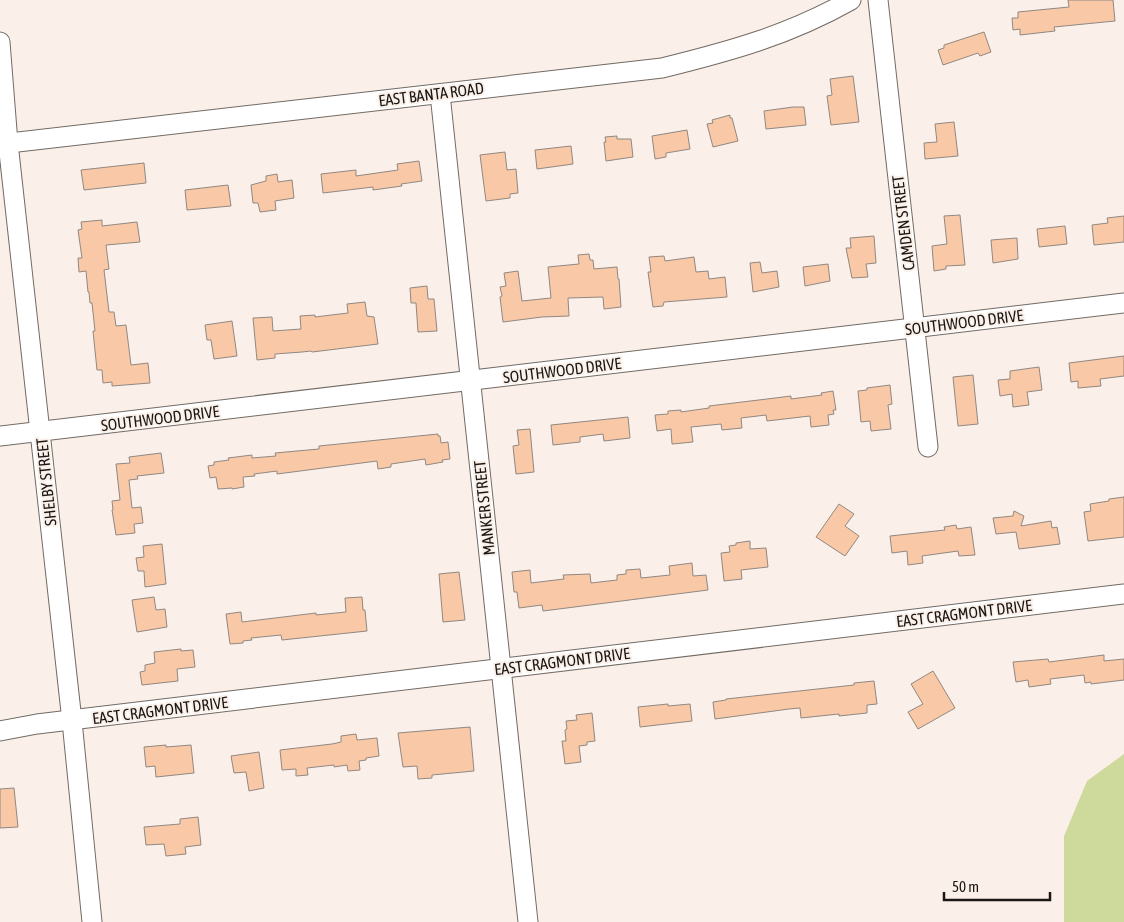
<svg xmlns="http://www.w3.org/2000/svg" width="1124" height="922" font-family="'Asap Condensed',sans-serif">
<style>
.pitch{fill:#ceda9b}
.building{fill:#f9c8a6;stroke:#918882}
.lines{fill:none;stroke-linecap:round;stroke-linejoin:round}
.minor-casing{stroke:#726a64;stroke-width:21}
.minor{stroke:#fff;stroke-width:19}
.labels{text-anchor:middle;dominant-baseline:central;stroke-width:4;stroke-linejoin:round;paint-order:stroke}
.street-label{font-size:16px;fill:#191613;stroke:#faf0e9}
</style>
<rect width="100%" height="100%" fill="#faf0e9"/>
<path class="pitch" d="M1124,754V922H1064V836L1087,781Z"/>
<g class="building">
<path d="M1068,0H1113L1115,21L1054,27L1055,31L1020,35V29L1013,30L1012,18H1018V12L1069,7Z"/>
<path d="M984,32L991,52L980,56L978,53L943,65L938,50L944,48V45Z"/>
<path d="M853,76L859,122L831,125L827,96L832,95L830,79Z"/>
<path d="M793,107H804L806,125L766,129L764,111Z"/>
<path d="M730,115V118H732L738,141L713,147L707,124L713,123L712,120Z"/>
<path d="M954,122L958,156L925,159L924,143L937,142L935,124Z"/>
<path d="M687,130L690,149L666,153V157L655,159L652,136Z"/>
<path d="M617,136V139H631L633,157L606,161L604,142H606L605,137Z"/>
<path d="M571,146L573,164L537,169L535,150Z"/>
<path d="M505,152L507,170L516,169L518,193L510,194V198L486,201L480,155Z"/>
<path d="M419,161L422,181L401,184L402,186L373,190V187L323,193L321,174L356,170V176L398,170L397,164Z"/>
<path d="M144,163L146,183L84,190L81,170Z"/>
<path d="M277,174L278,182L292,180L294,198L275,201L276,210L260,212L258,203H253L251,185L266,181V176Z"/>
<path d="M228,185L231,206L187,210L185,190Z"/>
<path d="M960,215L965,265L946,266V269L934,271L932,246L947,244L944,216Z"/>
<path d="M1124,216V242L1094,245L1092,225L1108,223L1107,218Z"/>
<path d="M102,220V226L137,222L140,242L106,245L109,269L104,270L109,312H114L116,326L126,325L131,365L148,363L150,383L112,386V382L103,383L102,370H97L93,331H95L92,303H90L89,292H88L86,271L79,272L78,258H82L78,230L82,229L81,222Z"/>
<path d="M1065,226L1067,244L1039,247L1037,229Z"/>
<path d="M874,236L876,263L866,264L868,277L852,278L846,248H851L850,238Z"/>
<path d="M1017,238L1018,259L993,263L991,240Z"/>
<path d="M589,254L590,260H593L594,269L617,267L618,279H619L621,307L604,309L603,297L568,298L569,316L542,317L503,322L500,297L502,296L500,287L506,286L504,273L518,271L522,301L551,298L548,267L579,264L578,255Z"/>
<path d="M664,256L665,261L694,257L696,272L708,271L709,279L725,277L727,297L664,302L663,306L653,307L648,272H651L649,257Z"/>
<path d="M760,262L762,273L777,271L779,287L753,292L750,263Z"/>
<path d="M828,264L830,281L805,286L803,267Z"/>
<path d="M427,286L428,299H434L437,331L418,332L416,303H411L410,288Z"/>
<path d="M365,302L367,316L374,317L378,344L312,352L311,351L302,352L275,354V358L257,360L253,318L272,317L273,331L301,329L300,316L315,315V317L348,313L347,304Z"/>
<path d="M232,321L237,356L214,359L211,340H207L205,325Z"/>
<path d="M1124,356V376L1100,379L1101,386L1078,388V381L1071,382L1069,363Z"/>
<path d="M1039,367L1042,390L1027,392L1029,405L1013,407L1012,394L1000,396L998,380L1010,379V371Z"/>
<path d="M973,375L978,424L958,426L953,377Z"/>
<path d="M890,385L892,404L888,405L891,429L871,431L870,421L861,422L858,391L867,390V388Z"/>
<path d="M833,391L836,410H833L834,414L828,415L829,425L811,427L810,416L767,421L766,415L741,418L742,428L722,430L721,424L691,427L693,442L672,444L671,429L657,431L655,415L668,414V411L681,410V412L709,408V406L767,399L791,396V399L822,395L821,393Z"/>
<path d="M628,417L630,438L604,441L603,434L580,437V442L553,445L551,425Z"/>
<path d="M530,429L534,472L516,474L513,446L519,445L517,430Z"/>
<path d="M438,434V436H440L441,443L448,442L450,459L442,460L443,462L426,465L425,459L391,464V467L378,469L377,461L277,474V471L254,474L255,476L243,477L244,487L232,489V488L218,489L216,477L210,478L208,466L214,465V462L229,460L228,458L252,455V458L276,456L275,453L319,449V446Z"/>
<path d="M161,453L164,473L137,476L138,479L129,480L132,508L141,507L143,523L134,524L135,533L116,535L112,510H113L112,501L120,500L116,464L130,463L129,457Z"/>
<path d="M1124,497V537L1088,541L1084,512L1091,511L1090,504L1109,501V499Z"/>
<path d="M839,504L854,514L845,526L859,536L845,556L816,537Z"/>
<path d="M1014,511L1024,516L1021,526L1051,521L1052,528L1057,527L1060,544L1019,549L1016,532L996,534L993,518L1013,516Z"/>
<path d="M956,525L957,529L971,527L975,555L959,556L958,551L922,556L923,563L908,565L907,551L892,553L890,536L945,530L944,527Z"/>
<path d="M750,541V549L766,548L768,567L741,570L742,579L724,581L721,553L730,552L729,546L736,545V543Z"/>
<path d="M162,544L166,584L145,587L144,571H138L136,558L144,557L143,546Z"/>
<path d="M692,563L693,576L706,575L708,590L543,611L542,605L519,608L517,592H514L512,572L530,570L531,583L564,579L563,575L590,574L591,583L617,580V575L626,574V570L640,569L641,578L670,575L669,566Z"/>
<path d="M459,572L465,620L443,622L439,574Z"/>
<path d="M154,597L156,610L165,609L167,627L137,632L132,600Z"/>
<path d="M362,597L363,610H365L367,631L282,640L281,635L251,638L252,640L243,641V643L230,644L226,614L241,612L242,622L316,613V615L346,612L345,598Z"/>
<path d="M181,649V651L193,650L195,667L177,669L178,681L142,685L140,672L145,671V665L155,663L154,652Z"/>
<path d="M1104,655V661L1124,659V680L1091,684V682L1085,683L1084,675L1050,679L1051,684L1029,687L1028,680L1016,682L1013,662L1048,659L1049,662Z"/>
<path d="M933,671L955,708L918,729L908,712L923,704L911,684Z"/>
<path d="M874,681L877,704L867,705V713L839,716V714L801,718L800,708L789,709L715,719L713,702L726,700V699L854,685V683Z"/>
<path d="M668,704V706L690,704L692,721L640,727L638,707Z"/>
<path d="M592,713L595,741L587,742V745L579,746L581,762L565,764L562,741H566L565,730L567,729L566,721L577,720L576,715Z"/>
<path d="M470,727L474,771L432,775V778L418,779L417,766L403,767L398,733Z"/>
<path d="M356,734L357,740L377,738L379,756L366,758V760L359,761L360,770L348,771L347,765L334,767V765L307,768L308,775L296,776V769L282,770L280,750L332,744L341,742V736Z"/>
<path d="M166,745V747L191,745L194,773L156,777L155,766L146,767L144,747Z"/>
<path d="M259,752L264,788L249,791L246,772L234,773L231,756Z"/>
<path d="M14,788L18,827L0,828V789Z"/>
<path d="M198,817L201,845L185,847L186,854L166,856L164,844L146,845L144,827L180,824V819Z"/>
</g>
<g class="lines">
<defs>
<g id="minor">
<path d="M878,0L928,447"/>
<path d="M0,42L8,143L72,721L92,922"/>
<path d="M440,94L528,922"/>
<path d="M0,144L662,68C731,51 789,35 851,0"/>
<path d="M0,436L1124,303"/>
<path d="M0,731L37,724L1124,594"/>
</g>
</defs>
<use href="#minor" class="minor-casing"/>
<use href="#minor" class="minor"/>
</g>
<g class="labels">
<g class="street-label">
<text transform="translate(431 94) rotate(-7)">EAST BANTA ROAD</text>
<text transform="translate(903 223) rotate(-97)">CAMDEN STREET</text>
<text transform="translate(964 322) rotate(-7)">SOUTHWOOD DRIVE</text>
<text transform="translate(562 370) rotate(-7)">SOUTHWOOD DRIVE</text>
<text transform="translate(160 418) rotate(-7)">SOUTHWOOD DRIVE</text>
<text transform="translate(46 482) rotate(-96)">SHELBY STREET</text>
<text transform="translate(484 508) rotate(-96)">MANKER STREET</text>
<text transform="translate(964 613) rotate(-7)">EAST CRAGMONT DRIVE</text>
<text transform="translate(562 661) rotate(-7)">EAST CRAGMONT DRIVE</text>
<text transform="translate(160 710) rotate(-7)">EAST CRAGMONT DRIVE</text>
</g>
</g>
<path d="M944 892v8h106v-8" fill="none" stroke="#191613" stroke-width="2.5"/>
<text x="952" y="892" font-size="15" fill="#191613" stroke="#faf0e9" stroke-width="4" paint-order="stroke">50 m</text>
</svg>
